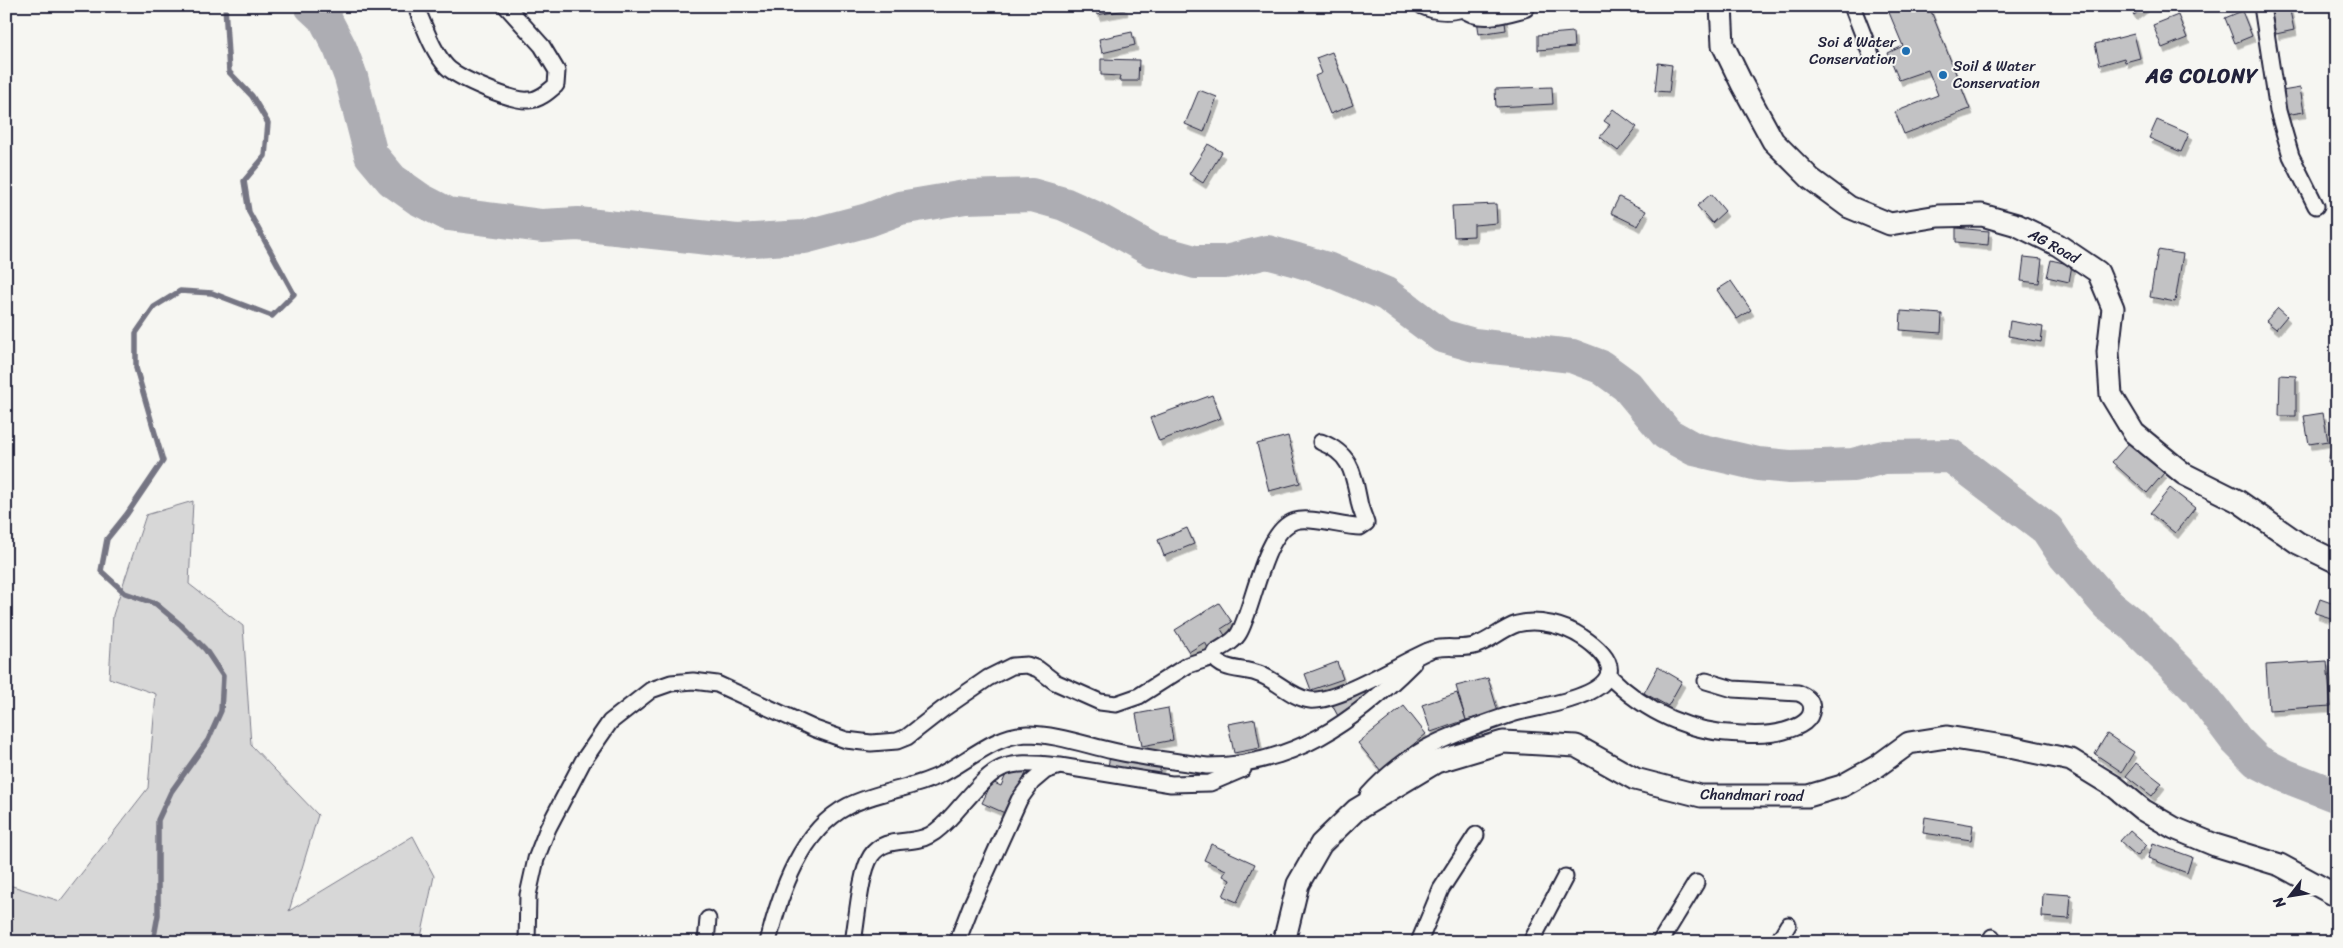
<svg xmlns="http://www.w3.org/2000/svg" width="2343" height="948" font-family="Sriracha,sans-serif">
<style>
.green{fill:#d7d7d7;stroke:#7c7c89}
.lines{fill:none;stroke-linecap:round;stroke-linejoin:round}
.stream{stroke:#757583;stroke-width:5.5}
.river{stroke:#adadb3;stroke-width:34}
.building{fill:#c2c2c4;stroke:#22223b;filter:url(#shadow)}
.street-casing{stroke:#22223b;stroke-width:19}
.secondary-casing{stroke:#22223b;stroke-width:25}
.street{stroke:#f6f6f2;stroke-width:15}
.secondary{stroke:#f6f6f2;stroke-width:21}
.poi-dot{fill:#1f6fb2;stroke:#f6f6f2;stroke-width:2}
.labels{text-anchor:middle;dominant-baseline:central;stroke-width:4;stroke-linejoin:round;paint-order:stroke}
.poi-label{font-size:15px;fill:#22223b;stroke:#f6f6f2;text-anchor:end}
.street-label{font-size:15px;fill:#22223b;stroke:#f6f6f2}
.district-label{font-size:20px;font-weight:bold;letter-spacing:1px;fill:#22223b;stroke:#f6f6f2}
</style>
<defs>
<filter id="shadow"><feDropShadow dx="3" dy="5.5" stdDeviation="0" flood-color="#0004"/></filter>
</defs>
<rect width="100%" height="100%" fill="#f6f6f2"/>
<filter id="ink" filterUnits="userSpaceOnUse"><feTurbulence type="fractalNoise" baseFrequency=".02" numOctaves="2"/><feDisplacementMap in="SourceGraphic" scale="10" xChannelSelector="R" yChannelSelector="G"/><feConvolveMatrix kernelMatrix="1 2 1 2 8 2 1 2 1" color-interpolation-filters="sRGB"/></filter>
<g filter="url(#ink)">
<path class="green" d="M193,501L189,584L243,626L251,745L318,815L289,911L413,836L434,876L420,942H6V884L60,901L148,788L156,694L109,678L113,615L146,515Z"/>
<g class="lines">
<path class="stream" d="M153,942L158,915V820L171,792L208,740L221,711L223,676L205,649L181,625L156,604L125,593L101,571L107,539L127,514L163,461L136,368V333L154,307L180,291L212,293L272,316L294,294L249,212L244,181L265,156L268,123L252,96L229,72L225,6"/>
<path class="river" d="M311,6L325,19L340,48L351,77L371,155L392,180L419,199L448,214L542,226L578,224L737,241L804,237L868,220L900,208L965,197L1032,195L1064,204L1095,218L1152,250L1195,262H1225L1267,252L1297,260L1327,269L1386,294L1442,336L1474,345L1572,356L1601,367L1627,386L1667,434L1694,449L1758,464L1790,467L1853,465L1884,457L1951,456L2047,529L2065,556L2108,605L2133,625L2199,691L2236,740L2257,761L2286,776L2337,796"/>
</g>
<g class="building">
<path d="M1095,6H1124L1125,10L1097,15Z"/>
<path d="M1898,6H1929L1970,109L1904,134L1895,112L1938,95L1928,70L1899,80L1888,53L1903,46L1888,10Z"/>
<path d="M2128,6H2146L2134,15Z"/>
<path d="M2270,6H2289L2294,30L2276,34Z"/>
<path d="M2242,11L2252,36L2235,43L2225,18Z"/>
<path d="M1504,15L1506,30L1479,34L1477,19Z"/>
<path d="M2178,15L2187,38L2162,48L2153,25Z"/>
<path d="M1132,32L1135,45L1102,53L1099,39Z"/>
<path d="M1573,32L1574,47L1538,50V35Z"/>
<path d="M2134,34L2140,58L2125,62L2124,58L2100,65L2095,44Z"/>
<path d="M1332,52L1353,105L1330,114L1315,76L1322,73L1316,58Z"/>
<path d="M1101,59L1139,60L1138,81H1119L1120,76L1101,75Z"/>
<path d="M1658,63L1672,65L1669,92L1655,91Z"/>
<path d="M1552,87L1553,104L1496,107L1495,89Z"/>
<path d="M2300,88L2304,112L2285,115L2282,91Z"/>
<path d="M1199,90L1217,97L1204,132L1185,124Z"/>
<path d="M1613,109L1637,127L1618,151L1600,137L1610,125L1604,121Z"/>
<path d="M2157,120L2189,134L2181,152L2149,138Z"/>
<path d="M1208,144L1222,152L1203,183L1189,174Z"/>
<path d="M1711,194L1725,211L1712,223L1697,206Z"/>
<path d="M1619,197L1646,211L1638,226L1611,213Z"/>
<path d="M1496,204L1497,223L1474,225V236L1454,237L1452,206Z"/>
<path d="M1956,228L1989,231L1988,245L1956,242Z"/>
<path d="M2158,250L2183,254L2175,302L2150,297Z"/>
<path d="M2024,257L2042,259L2039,283L2021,281Z"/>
<path d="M2051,260L2072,265L2069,282L2047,277Z"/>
<path d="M1731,281L1751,310L1737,319L1717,290Z"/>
<path d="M2278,308L2287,316L2276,329L2266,321Z"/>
<path d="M1901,311L1942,314L1941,333L1900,330Z"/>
<path d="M2010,321L2043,327L2041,342L2008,336Z"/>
<path d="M2280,375L2296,376V416H2279Z"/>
<path d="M1212,395L1221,418L1159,441L1150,418Z"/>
<path d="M2323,413L2328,441L2309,444L2304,416Z"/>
<path d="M1288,436L1300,483L1269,491L1257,444Z"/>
<path d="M2129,443L2164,473L2147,493L2112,462Z"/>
<path d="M2333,443L2337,445V464L2328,462Z"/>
<path d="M2170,488L2195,508L2175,533L2150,513Z"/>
<path d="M1187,528L1194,544L1164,556L1158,540Z"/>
<path d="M2320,599L2337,605V620L2315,613Z"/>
<path d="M1219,603L1232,622L1221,629L1226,637L1208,648L1205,642L1189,652L1175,630Z"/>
<path d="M2327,661L2331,706L2269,710L2266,665Z"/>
<path d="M1337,662L1343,679L1311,690L1305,674Z"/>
<path d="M1658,667L1682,681L1668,706L1644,693Z"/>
<path d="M1488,678L1498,712L1466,720L1456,686Z"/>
<path d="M1361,686L1368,699L1338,716L1331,703Z"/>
<path d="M1457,693L1466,720L1431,732L1422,705Z"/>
<path d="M1404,706L1426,734L1381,771L1358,743Z"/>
<path d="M1168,708L1173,740L1142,746L1136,714Z"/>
<path d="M1255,719L1260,748L1234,753L1228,724Z"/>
<path d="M2107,734L2134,752L2122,772L2095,754Z"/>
<path d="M1111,752L1162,761L1159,775L1108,766Z"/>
<path d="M1011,763L1027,771L1007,814L982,803L992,782L1001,786Z"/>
<path d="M2136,763L2162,783L2152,796L2126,776Z"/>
<path d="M1925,817L1973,825L1971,840L1923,833Z"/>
<path d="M2130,830L2147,845L2137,856L2120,841Z"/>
<path d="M2153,843L2192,857L2187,873L2148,858Z"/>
<path d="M1211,844L1255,864L1237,902L1223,896L1230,880L1223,876L1226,870L1204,860Z"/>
<path d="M2043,893L2071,895L2069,919L2042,917Z"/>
</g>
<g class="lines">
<defs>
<g id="street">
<path d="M418,6V12C426,30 433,52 447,67C458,78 513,102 529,100C539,100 548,92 556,85L557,71L542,46L506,6"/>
<path d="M1422,6C1437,13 1450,13 1466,8"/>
<path d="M1852,6L1871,55"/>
<path d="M2262,6L2278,111L2291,156L2316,206"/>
<path d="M1321,442C1351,454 1353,472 1359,501C1360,509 1364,516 1366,523L1360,527C1342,527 1311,516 1295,521C1264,530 1254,607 1239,633C1235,641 1223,647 1215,652L1213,656C1222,671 1241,668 1256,673C1275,678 1291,698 1310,700C1337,703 1402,662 1428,651C1442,644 1461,651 1477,645C1491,640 1502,629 1517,624C1537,618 1566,626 1582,637C1593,644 1615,661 1608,676C1597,700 1534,707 1512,714C1486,723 1458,732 1434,744C1411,755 1385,776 1368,795"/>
<path d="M1608,675C1645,712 1689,733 1742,734C1756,735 1770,735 1784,731C1794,728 1808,724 1811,713C1814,702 1807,696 1798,693L1733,689L1706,681"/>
<path d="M527,942L528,895L536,859L548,828L583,761L610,722L651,690L671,683L693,681L717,684L815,729L846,740L871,743L897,741L907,737L943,709L988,678L1012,666L1027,665L1038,669L1055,682L1100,702L1116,704L1139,696L1188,665L1213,657"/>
<path d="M706,942L708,919"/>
<path d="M768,942C780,893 801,830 848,806C876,792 910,789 938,776C967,762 994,735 1027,734C1055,734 1086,745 1113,751C1144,758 1175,761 1207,766C1293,766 1354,722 1413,663"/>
<path d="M853,942C857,921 860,873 871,856C885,835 911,846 930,835C941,829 950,818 958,809C996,766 999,759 1058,766"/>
<path d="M957,942L971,906L1019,800L1032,782L1045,771L1060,766L1171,784L1210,783L1243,769"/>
<path d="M1419,942L1441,889L1476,835"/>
<path d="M1531,942L1565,877"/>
<path d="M1660,942L1696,883"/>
<path d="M1778,942L1788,925"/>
<path d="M1990,942L1992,937"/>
</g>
<g id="secondary">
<path d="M1464,6C1480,20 1505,11 1524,6"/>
<path d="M1721,6L1723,45L1742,84L1773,141L1811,179L1849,207L1890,224L1938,216L1982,215L2017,225L2058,245L2098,272L2113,308L2108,352L2111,395L2134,433L2184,474L2238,501L2298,543L2337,562"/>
<path d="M1284,942L1298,884L1321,844L1356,810L1436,762L1503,742L1576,746L1635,779L1701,796H1808L1842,786L1876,767L1909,743L1947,737L2010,747L2071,760L2115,787L2143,810L2174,828L2215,845L2280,865L2337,896"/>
</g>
</defs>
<use href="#street" class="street-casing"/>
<use href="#secondary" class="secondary-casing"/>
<use href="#street" class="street"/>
<use href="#secondary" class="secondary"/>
</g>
</g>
<g class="poi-dot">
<circle cx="1906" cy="51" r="5"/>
<circle cx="1943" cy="75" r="5"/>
</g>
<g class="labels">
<g class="poi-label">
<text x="1896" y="42">Soi &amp; Water<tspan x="1896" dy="17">Conservation</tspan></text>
<text x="1953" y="66" text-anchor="start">Soil &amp; Water<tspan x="1953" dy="17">Conservation</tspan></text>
</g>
<g class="street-label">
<text transform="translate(2054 246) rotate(29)">AG Road</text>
<text transform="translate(1752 795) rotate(1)">Chandmari road</text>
</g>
<g class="district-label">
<text x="2202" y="76">AG COLONY</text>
</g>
</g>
<rect width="2343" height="948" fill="none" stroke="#f6f6f2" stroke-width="25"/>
<rect x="12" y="12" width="2318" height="923" fill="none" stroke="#22223b" stroke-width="2" filter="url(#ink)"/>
<g transform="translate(2290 896) rotate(239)" stroke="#f6f6f2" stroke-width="4" paint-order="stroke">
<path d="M0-4L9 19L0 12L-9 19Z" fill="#22223b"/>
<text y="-8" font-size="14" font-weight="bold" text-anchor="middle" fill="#22223b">N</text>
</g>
</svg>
